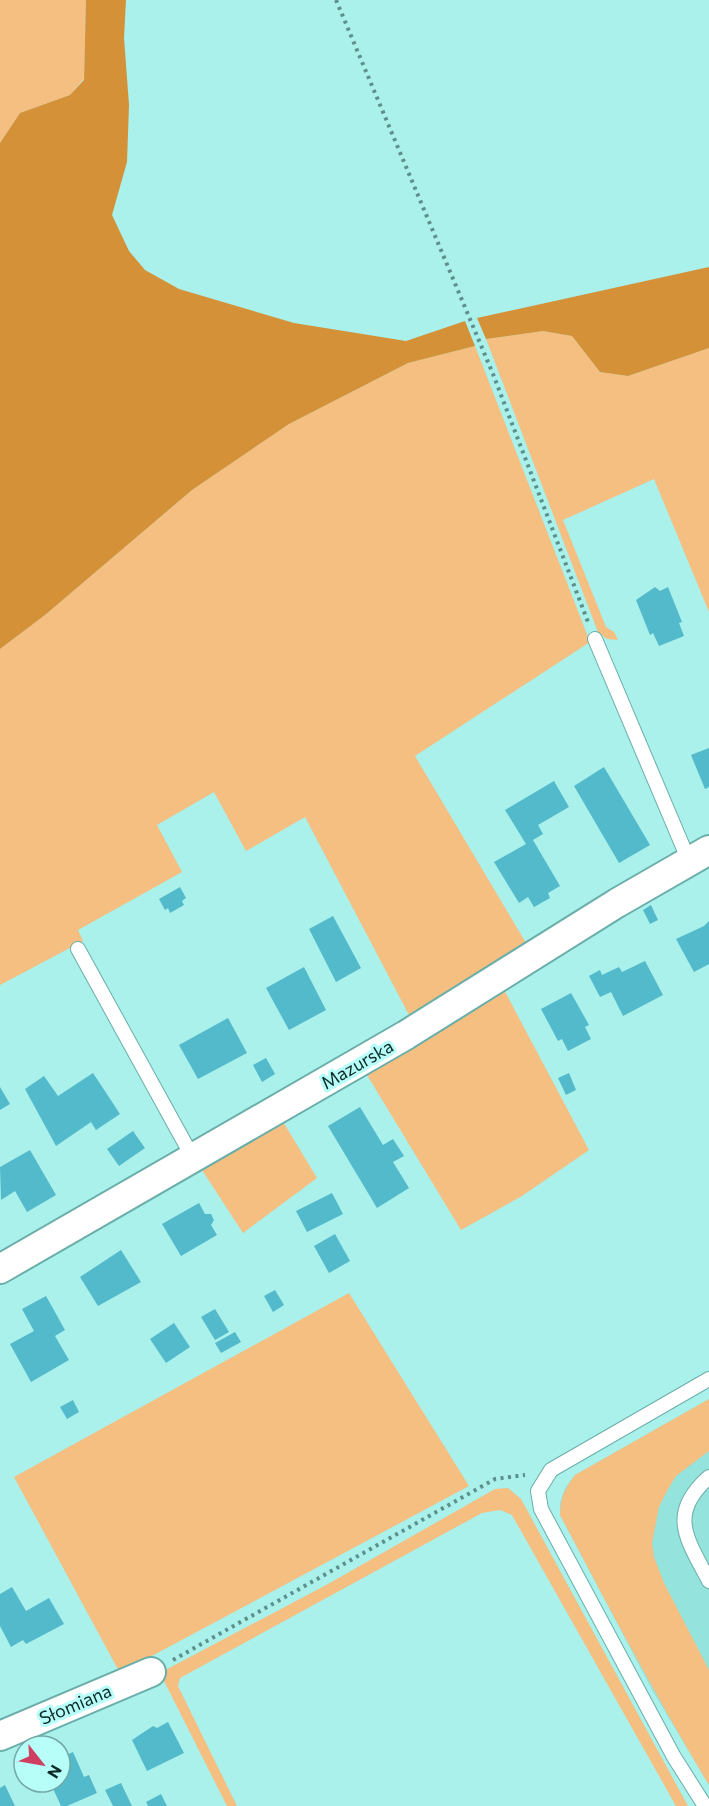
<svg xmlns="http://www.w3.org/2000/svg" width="709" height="1806" font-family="Commissioner,sans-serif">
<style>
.built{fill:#94e3dd}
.green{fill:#f4bf81}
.forest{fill:#d49138}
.building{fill:#53bacb}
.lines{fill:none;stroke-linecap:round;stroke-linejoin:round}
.lane-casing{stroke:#6aaea9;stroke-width:16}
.street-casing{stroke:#6aaea9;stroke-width:32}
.path{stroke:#5d8f8b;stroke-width:4;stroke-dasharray:3 4.5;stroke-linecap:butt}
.lane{stroke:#fff;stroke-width:14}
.street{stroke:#fff;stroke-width:28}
.labels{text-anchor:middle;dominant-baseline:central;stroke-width:6;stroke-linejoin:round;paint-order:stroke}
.street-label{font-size:18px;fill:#0d2a28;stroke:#b7fdf8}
</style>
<rect width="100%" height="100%" fill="#aaf0eb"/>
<path class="built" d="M709,1399V1785L652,1690L604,1598L560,1515V1502L565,1488L575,1475Z"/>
<g class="green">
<path d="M0,0H86L84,79L70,95L20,113L0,143Z"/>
<path d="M543,331L572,336L600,372L628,376L709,348V612L654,479L563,520L606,627L614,632L618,640L607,639L598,632L486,339Z"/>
<path d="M475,346L590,642L415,756L526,943L575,914L378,1039L372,1038L409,1015L305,817L246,851L214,792L157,825L182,872L78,930L83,941L0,985V649L45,615L192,490L289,424L408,363Z"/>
<path d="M502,986L589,1150L522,1196L461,1230L364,1070Z"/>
<path d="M282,1120L317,1178L243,1233L202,1170Z"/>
<path d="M349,1293L469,1486L120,1673L14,1477Z"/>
<path d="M709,1399V1451L676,1476L667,1491L659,1507L652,1543L654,1557L664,1583L709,1670V1785C656,1697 608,1606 560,1515C560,1498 565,1488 575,1475Z"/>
<path d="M508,1488L521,1499L688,1806H676L512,1515L500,1510L482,1513L180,1678L178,1686L237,1806H227L164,1681L128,1696L156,1675L328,1584L495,1489Z"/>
</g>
<g class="forest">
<path d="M86,0H126L124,38L129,105L127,162L112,215L129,251L145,270L179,289L294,323L406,341L465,321L475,346L408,363L289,424L192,490L45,615L0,649V143L20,113L70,95L84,80Z"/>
<path d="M709,267V348L628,376L600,372L572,336L543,331L486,339L477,318Z"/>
</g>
<g class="building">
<path d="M655,587L660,591L668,587L682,622L679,623L684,636L659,646L653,633L650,635L636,600Z"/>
<path d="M709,748V787L705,789L691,755Z"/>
<path d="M604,767L650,845L619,863L574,786Z"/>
<path d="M554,781L569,807L538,825L543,834L533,840L560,886L548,893L550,898L534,907L528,897L519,903L494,862L526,844L505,810Z"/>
<path d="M180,887L186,898L182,901L184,905L170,913L168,908L165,910L159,899Z"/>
<path d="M651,905L658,920L650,924L643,910Z"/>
<path d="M333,916L361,968L336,982L309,929Z"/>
<path d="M709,921V964L694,972L676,939L704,926Z"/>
<path d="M645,961L663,995L623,1016L611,992L600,997L589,976L600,970L602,975L619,967L622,972Z"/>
<path d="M304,967L326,1010L289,1030L266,988Z"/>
<path d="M571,993L589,1025L585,1027L591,1039L568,1051L562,1039L558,1041L541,1009Z"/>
<path d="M228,1018L247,1053L198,1079L179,1045Z"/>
<path d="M266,1058L275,1074L262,1082L253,1065Z"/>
<path d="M93,1073L120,1114L96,1130L91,1122L56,1146L25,1089L44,1076L58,1096Z"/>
<path d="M569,1073L576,1090L566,1095L558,1078Z"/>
<path d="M0,1087L10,1104L0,1110Z"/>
<path d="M360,1107L383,1145L393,1139L404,1156L393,1162L409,1188L377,1208L328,1126Z"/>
<path d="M133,1131L145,1148L119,1166L107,1149Z"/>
<path d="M30,1150L56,1195L27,1212L15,1191L1,1200L0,1167Z"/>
<path d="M332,1193L343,1214L307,1232L296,1211Z"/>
<path d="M199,1203L205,1214H211L214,1220L211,1225L217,1235L181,1256L162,1224Z"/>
<path d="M335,1234L350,1261L329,1273L314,1246Z"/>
<path d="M121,1250L141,1282L98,1306L80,1277Z"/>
<path d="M275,1290L284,1305L273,1312L264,1296Z"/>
<path d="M46,1296L65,1330L55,1336L69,1360L31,1382L10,1344L34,1331L22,1309Z"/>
<path d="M215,1309L229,1332L215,1340L201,1317Z"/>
<path d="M174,1323L190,1347L166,1363L150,1339Z"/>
<path d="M235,1332L241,1342L221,1353L215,1343Z"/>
<path d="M73,1400L79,1412L67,1419L60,1407Z"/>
<path d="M12,1587L26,1611L49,1598L64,1624L26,1644L23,1640L11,1647L0,1626V1594Z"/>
<path d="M168,1722L184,1753L147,1771L132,1740L153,1726L157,1728Z"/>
<path d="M73,1752L84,1777L89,1775L97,1793L67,1806H61L50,1782H60V1758Z"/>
<path d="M121,1783L132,1806H113L105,1790Z"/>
<path d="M5,1785L15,1806H0V1788Z"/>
<path d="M161,1794L167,1806H148L146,1802Z"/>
</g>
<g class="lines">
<defs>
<g id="lane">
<path d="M595,639L689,861"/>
<path d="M78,949L193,1158"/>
<path d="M709,1477C667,1514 687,1539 709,1581"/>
<path d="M705,1806L674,1757L541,1509L538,1491L551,1470L709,1379"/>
</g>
<g id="street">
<path d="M0,1269L406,1035L617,903L709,850"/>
<path d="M0,1736L151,1672"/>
</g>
</defs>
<use href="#lane" class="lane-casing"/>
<use href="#street" class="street-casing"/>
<g class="path">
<path d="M336,0L493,374L588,622"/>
<path d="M173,1660L495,1479L525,1475"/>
</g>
<use href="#lane" class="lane"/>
<use href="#street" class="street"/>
</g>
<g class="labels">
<g class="street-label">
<text transform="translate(357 1064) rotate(-30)">Mazurska</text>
<text transform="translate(75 1704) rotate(-23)">Słomiana</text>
</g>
</g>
<g transform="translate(42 1764) rotate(121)"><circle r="28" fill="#b7fdf8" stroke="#73a9a5" stroke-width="1.5"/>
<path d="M0-4.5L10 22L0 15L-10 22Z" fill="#ce3f62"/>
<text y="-9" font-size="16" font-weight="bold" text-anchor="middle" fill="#0d2a28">N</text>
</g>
</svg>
